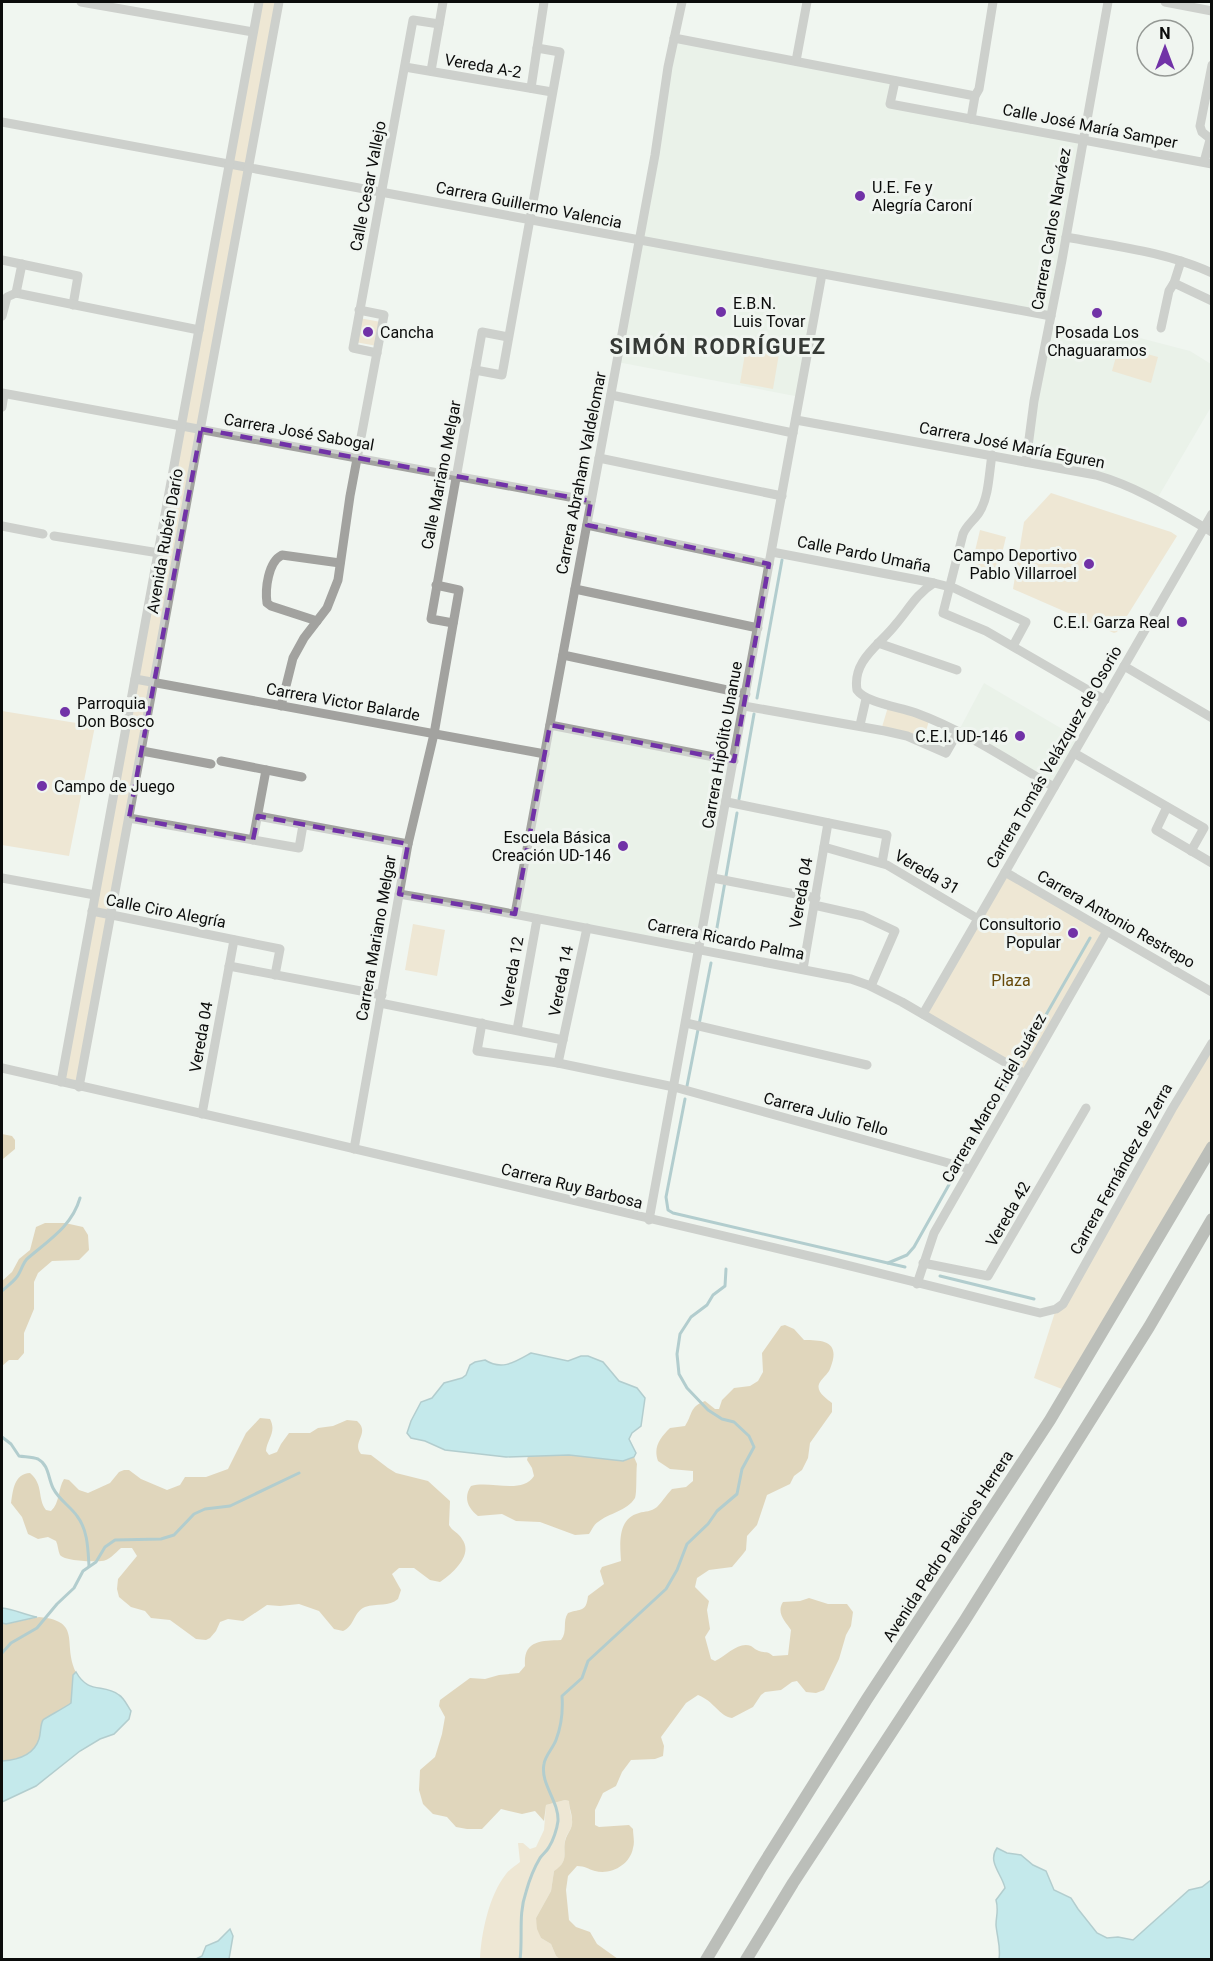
<svg xmlns="http://www.w3.org/2000/svg" width="1213" height="1961" font-family="Roboto,sans-serif">
<style>
.built{fill:#e2ede1}
.green{fill:#ead5b2}
.forest{fill:#cdb07d}
.water{fill:#8fd9e5;stroke:#679ca4;stroke-width:1.5}
.lines{fill:none;stroke-linecap:round;stroke-linejoin:round}
.stream{stroke:#679ca4;stroke-width:3}
.street{stroke:#a2a29f;stroke-width:9}
.secondary{stroke:#7a7b77;stroke-width:12}
.marked{fill:none;stroke:#7132a7;stroke-width:4.5;stroke-dasharray:12 8;stroke-linejoin:round}
.poi-dot{fill:#7132a7;stroke:#f0f5f0;stroke-width:2}
.labels{text-anchor:middle;dominant-baseline:central;stroke-width:6;stroke-linejoin:round;paint-order:stroke}
.street-label{font-size:16px;fill:#0b0c0b;stroke:#f0f5f0}
.poi-label{font-size:16px;fill:#0b0c0b;stroke:#f0f5f0;text-anchor:start}
.park-label{font-size:16px;fill:#674a0a;stroke:#f0f5f0}
.district-label{font-size:22px;font-weight:bold;letter-spacing:1.5px;fill:#363a36;stroke:#f0f5f0}
</style>
<rect width="100%" height="100%" fill="#f0f5f0"/>
<g class="built">
<path d="M677,39L895,81L890,104L1083,140L1051,316L822,274L800,397L617,362Z"/>
<path d="M1049,323L1117,332L1190,351L1211,364V407L1157,499L1128,485L1026,462Z"/>
<path d="M984,683L1081,740L1054,787L958,732Z"/>
<path d="M550,725L734,761L699,950L515,914Z"/>
</g>
<g class="green">
<path d="M259,2H279L79,1087L61,1082Z"/>
<path d="M359,318L381,322L377,346L355,342Z"/>
<path d="M748,336L781,342L773,389L740,383Z"/>
<path d="M1119,346L1158,357L1151,383L1112,371Z"/>
<path d="M1051,493L1171,532L1177,536L1117,632L1114,633L1013,589L1024,522Z"/>
<path d="M980,530L1006,537L996,578L970,572Z"/>
<path d="M888,707L929,721L923,740L882,727Z"/>
<path d="M2,711L95,726L69,856L2,845Z"/>
<path d="M1005,872L1107,931L1025,1074L923,1014Z"/>
<path d="M413,924L445,930L437,976L405,970Z"/>
<path d="M1211,1043V1147L1067,1391L1034,1378L1056,1309Z"/>
<path d="M565,1800L569,1801C569,1808 571,1813 572,1820C573,1827 569,1831 566,1837C561,1852 571,1860 554,1871L551,1891L536,1918L541,1938L551,1944L556,1956L563,1959L480,1960C481,1934 489,1895 506,1874C509,1870 515,1866 520,1862L518,1843H523L530,1849L536,1847L544,1830L546,1805Z"/>
</g>
<g class="forest">
<path d="M2,1134L12,1136L15,1140V1149L3,1159H2Z"/>
<path d="M45,1223H65L83,1227L88,1235L89,1250L79,1260L52,1261L38,1273L34,1282V1309L24,1333V1353L18,1360H9L2,1366V1281L12,1272L19,1259L30,1250L36,1227Z"/>
<path d="M785,1325L794,1329L804,1340C825,1340 841,1342 830,1369C828,1374 821,1379 819,1384C816,1392 827,1399 832,1403V1412L810,1443L808,1458L802,1470L794,1476L790,1484L767,1495L757,1525L747,1536L746,1550L743,1554L732,1567L709,1570L697,1578L695,1587L709,1601L707,1610L710,1629L705,1637L711,1659L715,1661C727,1655 739,1641 751,1646C754,1648 756,1650 759,1651C765,1653 768,1651 773,1656L788,1655L791,1630C785,1621 776,1613 783,1602L800,1601L809,1598L828,1604H847L853,1612L851,1626L846,1635L839,1659L824,1690L816,1693L806,1692L797,1681L792,1682L781,1690L765,1692L761,1695L753,1707L732,1718C719,1716 714,1701 698,1695L686,1703L661,1737L664,1746L663,1756L655,1759L631,1760L622,1772L616,1786L603,1793L595,1810V1825L599,1827L629,1825L633,1829C633,1835 635,1842 633,1848C630,1865 611,1875 595,1871C588,1869 585,1866 577,1866L568,1876L566,1890L569,1920L576,1927L590,1932L597,1944L618,1959H560L556,1956L551,1944L541,1938L537,1929L536,1918L551,1891L554,1871C571,1860 561,1852 566,1838C569,1831 573,1827 572,1820C572,1813 569,1808 569,1801L565,1800L546,1805L544,1821L535,1811L522,1814L501,1809L482,1829H467L456,1827L447,1817L433,1814L423,1804L419,1790L420,1770L435,1757L442,1734L445,1717L439,1706L440,1700L470,1678L485,1679L499,1675L519,1673L525,1666C523,1640 541,1641 561,1640C568,1632 562,1621 568,1613C581,1608 586,1613 588,1596L604,1584L600,1571L602,1567L621,1561C620,1544 617,1519 639,1513C645,1511 651,1512 657,1507C662,1502 666,1495 672,1489L686,1487L693,1481V1471L670,1469L658,1461C653,1447 660,1438 670,1428L685,1426C693,1414 689,1407 705,1401L715,1409H719L722,1400L734,1388L750,1386L758,1381L763,1372L762,1353L781,1326Z"/>
<path d="M260,1418L270,1419C277,1432 267,1439 266,1451L269,1455L277,1452L281,1444L289,1433H310L318,1428L333,1426L347,1420L357,1421C371,1433 351,1442 361,1454L371,1455L388,1468L396,1473L428,1481L450,1501L449,1525C452,1531 459,1533 462,1539C474,1555 452,1574 440,1582L430,1580L414,1568H399L392,1574L401,1590L398,1599C389,1607 377,1603 365,1607C353,1612 355,1626 343,1631L334,1629L319,1611L299,1604L280,1606L267,1605L243,1621L228,1619L220,1622L216,1631L210,1638L206,1640L196,1639L170,1620L151,1618L145,1611L131,1607L119,1597L117,1589L118,1579L137,1556L132,1548H121C115,1553 109,1561 101,1561C94,1562 64,1561 60,1555C58,1551 58,1545 56,1541L48,1537L38,1539L28,1534L22,1517L11,1503C13,1490 14,1474 30,1473C44,1485 37,1498 46,1510L51,1511C60,1503 58,1488 64,1479L69,1480L79,1490L88,1493L110,1483L119,1472L124,1470H129L141,1479L167,1490L180,1485L185,1477H206L228,1469L246,1433Z"/>
<path d="M569,1455L629,1459L634,1457L637,1464C636,1472 637,1494 635,1498C627,1511 609,1513 598,1522C594,1524 592,1530 589,1534L575,1535L540,1522L516,1521L502,1514L478,1516C468,1508 463,1498 471,1486C490,1480 522,1495 534,1476L532,1468L527,1460L528,1456Z"/>
<path d="M39,1617C83,1621 62,1644 76,1672L73,1675L71,1703C66,1707 45,1718 44,1720C40,1725 41,1733 39,1739C34,1755 17,1760 2,1761V1623L6,1624Z"/>
</g>
<g class="water">
<path d="M531,1353L568,1361L581,1356H588L603,1362L619,1381L637,1388L645,1398L641,1426L632,1433L629,1439L636,1453L634,1457L623,1461L569,1455L506,1457L445,1450L425,1441L411,1438L407,1433L411,1421L421,1402L432,1398L444,1383L462,1378L466,1375L470,1365L475,1362L485,1360C502,1371 515,1362 531,1353Z"/>
<path d="M2,1608C14,1609 25,1615 37,1617L6,1624L2,1623Z"/>
<path d="M76,1672C89,1695 103,1683 119,1695C124,1698 127,1705 131,1711L129,1719L114,1734L100,1739L80,1751L36,1786L2,1802V1761C17,1760 34,1755 39,1739C41,1733 40,1725 43,1720C45,1718 66,1707 71,1703L73,1675Z"/>
<path d="M997,1848L1007,1853L1021,1855L1033,1865L1046,1871L1054,1890L1071,1898L1078,1909L1097,1933L1107,1938L1118,1937L1133,1940L1189,1890L1202,1887L1211,1880V1959H999C1001,1947 997,1937 996,1925C996,1915 999,1911 996,1900L1005,1888C1002,1874 987,1862 997,1848Z"/>
<path d="M230,1929L233,1936L229,1959H196L202,1956L206,1946L218,1941Z"/>
</g>
<g class="lines">
<g class="stream">
<path d="M757,698L782,560"/>
<path d="M739,799L754,714"/>
<path d="M715,939L737,813"/>
<path d="M1019,1062L1090,938"/>
<path d="M687,1086L711,963"/>
<path d="M685,1099L666,1197L668,1210L673,1213L905,1267"/>
<path d="M963,1160L1010,1078"/>
<path d="M888,1263L907,1255L914,1247L955,1174"/>
<path d="M940,1276L1034,1299"/>
<path d="M2,1291C6,1287 12,1283 16,1278C21,1273 22,1263 28,1258C49,1240 72,1226 80,1198"/>
<path d="M2,1437L11,1444L19,1456C25,1457 33,1457 38,1459C49,1465 48,1478 53,1488C59,1500 70,1506 77,1516C88,1530 88,1550 89,1566"/>
<path d="M2,1653L11,1643L37,1628L57,1604L74,1588L83,1571L96,1562L105,1547L115,1540L161,1539L174,1535L194,1514L205,1509L230,1506L299,1473"/>
<path d="M520,1960C523,1936 518,1915 526,1892C529,1881 534,1868 540,1858C543,1854 547,1851 549,1847C553,1841 557,1829 558,1821C559,1801 540,1784 544,1764C545,1756 553,1748 556,1740C561,1727 563,1710 562,1696L582,1678L588,1661L666,1589L677,1570L687,1544L708,1524L717,1511L737,1494L742,1469L754,1447L749,1436L734,1422L722,1419L708,1410L687,1388L679,1374L677,1354L680,1334L691,1317L707,1305L713,1295L725,1286L726,1269"/>
</g>
<g class="street">
<path d="M81,2L253,32"/>
<path d="M1165,2L1212,11"/>
<path d="M674,38L975,96"/>
<path d="M796,61L807,2"/>
<path d="M1212,65L1200,126L1202,132L1212,140"/>
<path d="M405,67L552,92"/>
<path d="M431,71L443,2"/>
<path d="M895,81L890,104L1212,164"/>
<path d="M531,88L544,2"/>
<path d="M971,119L975,96L979,89L993,2"/>
<path d="M2,122L1051,316"/>
<path d="M1204,162L1210,140"/>
<path d="M1066,237C1114,246 1167,252 1212,273"/>
<path d="M2,260L78,276L73,305"/>
<path d="M1174,283L1212,301"/>
<path d="M16,293L199,330"/>
<path d="M16,293L22,264"/>
<path d="M2,316L7,297L16,293"/>
<path d="M1161,328L1169,291L1174,283L1181,261"/>
<path d="M377,353L353,348L413,20L439,24"/>
<path d="M475,370L502,375L560,52L537,48"/>
<path d="M2,393L591,501"/>
<path d="M611,395L793,433"/>
<path d="M2,407L4,394"/>
<path d="M796,420L1096,475C1138,487 1174,510 1212,532"/>
<path d="M992,455C989,473 989,496 980,511C975,520 967,524 963,534L943,613L986,631L1105,700"/>
<path d="M599,458L782,496"/>
<path d="M1026,462L1034,401L1062,260L1108,2"/>
<path d="M587,525L769,564"/>
<path d="M2,526L43,534"/>
<path d="M54,536L159,553"/>
<path d="M772,552L934,583L954,588L1026,622L1013,646"/>
<path d="M934,583C916,594 909,609 896,624C880,645 852,660 857,690C866,703 900,707 916,713C965,731 1009,761 1054,787"/>
<path d="M575,589L758,628"/>
<path d="M317,621L271,606L267,603C265,589 268,562 282,555L340,563"/>
<path d="M453,623L431,619L482,332L508,337"/>
<path d="M878,643L957,670"/>
<path d="M563,655L746,694"/>
<path d="M1124,666L1212,718"/>
<path d="M135,679L545,754"/>
<path d="M281,706L293,658L304,638L327,608L338,580L350,496L384,315L359,310"/>
<path d="M744,706L885,731L907,736L946,753L958,732"/>
<path d="M550,725L734,761"/>
<path d="M860,725L866,699"/>
<path d="M142,751L211,764"/>
<path d="M1074,753L1204,828L1191,851"/>
<path d="M221,761L302,777"/>
<path d="M727,802L887,835L882,863"/>
<path d="M1167,807L1156,830L1212,863"/>
<path d="M258,816L408,844"/>
<path d="M129,818L299,848L303,825"/>
<path d="M253,840L266,770"/>
<path d="M824,847L887,865L978,919"/>
<path d="M1005,872L1212,992"/>
<path d="M2,878L95,895"/>
<path d="M713,878L816,898"/>
<path d="M399,894L482,908L851,979L868,985L902,1002L1025,1074"/>
<path d="M814,905L863,916L895,931L871,986"/>
<path d="M92,911L280,949L275,975"/>
<path d="M515,914L655,155L668,67L682,2"/>
<path d="M229,966L382,995"/>
<path d="M803,969L828,823"/>
<path d="M380,1003L563,1040"/>
<path d="M923,1014L1212,514"/>
<path d="M482,1023L477,1051L558,1063L674,1087L970,1169"/>
<path d="M686,1023L867,1065"/>
<path d="M517,1030L537,919"/>
<path d="M558,1063L587,928"/>
<path d="M2,1068L296,1135L826,1260L1040,1313L1056,1309L1063,1304L1172,1109L1212,1043"/>
<path d="M61,1082L259,2"/>
<path d="M79,1087L279,2"/>
<path d="M202,1114L234,940"/>
<path d="M354,1149L408,844L434,734L459,590L436,585"/>
<path d="M649,1220L822,274"/>
<path d="M923,1263L988,1276L1086,1108"/>
<path d="M917,1284L934,1233L1107,931"/>
</g>
<g class="secondary">
<path d="M706,1960L761,1868L867,1699L1050,1420L1212,1147"/>
<path d="M746,1960L793,1883L965,1620L1149,1327L1212,1219"/>
</g>
</g>
<path d="M0 0H1213V1961H0ZM201,429L591,501L587,525L769,564L734,761L550,725L515,914L399,894L408,844L258,816L253,840L129,818Z" fill="#f0f5f0" fill-opacity=".55" fill-rule="evenodd"/>
<path class="marked" d="M201,429L591,501L587,525L769,564L734,761L550,725L515,914L399,894L408,844L258,816L253,840L129,818Z"/>
<g class="poi-dot">
<circle cx="860" cy="196" r="6"/>
<circle cx="721" cy="312" r="6"/>
<circle cx="1097" cy="313" r="6"/>
<circle cx="368" cy="332" r="6"/>
<circle cx="1089" cy="564" r="6"/>
<circle cx="1182" cy="622" r="6"/>
<circle cx="65" cy="712" r="6"/>
<circle cx="1020" cy="736" r="6"/>
<circle cx="42" cy="786" r="6"/>
<circle cx="623" cy="846" r="6"/>
<circle cx="1073" cy="933" r="6"/>
</g>
<g class="labels">
<g class="street-label">
<text transform="translate(483 66) rotate(10)">Vereda A-2</text>
<text transform="translate(1090 126) rotate(11)">Calle José María Samper</text>
<text transform="translate(368 186) rotate(-79)">Calle Cesar Vallejo</text>
<text transform="translate(529 205) rotate(11)">Carrera Guillermo Valencia</text>
<text transform="translate(1051 229) rotate(-80)">Carrera Carlos Narváez</text>
<text transform="translate(299 432) rotate(10)">Carrera José Sabogal</text>
<text transform="translate(1012 445) rotate(11)">Carrera José María Eguren</text>
<text transform="translate(581 473) rotate(-79)">Carrera Abraham Valdelomar</text>
<text transform="translate(441 475) rotate(-79)">Calle Mariano Melgar</text>
<text transform="translate(165 541) rotate(-80)">Avenida Rubén Darío</text>
<text transform="translate(864 554) rotate(11)">Calle Pardo Umaña</text>
<text transform="translate(343 702) rotate(10)">Carrera Victor Balarde</text>
<text transform="translate(722 745) rotate(-80)">Carrera Hipólito Unanue</text>
<text transform="translate(1054 757) rotate(-60)">Carrera Tomás Velázquez de Osorio</text>
<text transform="translate(927 872) rotate(30)">Vereda 31</text>
<text transform="translate(801 893) rotate(-80)">Vereda 04</text>
<text transform="translate(166 911) rotate(11)">Calle Ciro Alegría</text>
<text transform="translate(1116 919) rotate(30)">Carrera Antonio Restrepo</text>
<text transform="translate(376 938) rotate(-80)">Carrera Mariano Melgar</text>
<text transform="translate(726 939) rotate(11)">Carrera Ricardo Palma</text>
<text transform="translate(512 972) rotate(-80)">Vereda 12</text>
<text transform="translate(561 981) rotate(-79)">Vereda 14</text>
<text transform="translate(201 1037) rotate(-80)">Vereda 04</text>
<text transform="translate(994 1098) rotate(-60)">Carrera Marco Fidel Suárez</text>
<text transform="translate(826 1114) rotate(15)">Carrera Julio Tello</text>
<text transform="translate(1121 1169) rotate(-61)">Carrera Fernández de Zerra</text>
<text transform="translate(572 1186) rotate(14)">Carrera Ruy Barbosa</text>
<text transform="translate(1008 1214) rotate(-60)">Vereda 42</text>
<text transform="translate(948 1546) rotate(-57)">Avenida Pedro Palacios Herrera</text>
</g>
<g class="poi-label">
<text x="872" y="187">U.E. Fe y<tspan x="872" dy="18">Alegría Caroní</tspan></text>
<text x="733" y="303">E.B.N.<tspan x="733" dy="18">Luis Tovar</tspan></text>
<text x="380" y="332">Cancha</text>
<text x="1097" y="332" text-anchor="middle">Posada Los<tspan x="1097" dy="18">Chaguaramos</tspan></text>
<text x="1077" y="555" text-anchor="end">Campo Deportivo<tspan x="1077" dy="18">Pablo Villarroel</tspan></text>
<text x="1170" y="622" text-anchor="end">C.E.I. Garza Real</text>
<text x="77" y="703">Parroquia<tspan x="77" dy="18">Don Bosco</tspan></text>
<text x="1008" y="736" text-anchor="end">C.E.I. UD-146</text>
<text x="54" y="786">Campo de Juego</text>
<text x="611" y="837" text-anchor="end">Escuela Básica<tspan x="611" dy="18">Creación UD-146</tspan></text>
<text x="1061" y="924" text-anchor="end">Consultorio<tspan x="1061" dy="18">Popular</tspan></text>
</g>
<g class="park-label">
<text x="1011" y="980">Plaza</text>
</g>
<g class="district-label">
<text x="718" y="346">SIMÓN RODRÍGUEZ</text>
</g>
</g>
<rect width="1213" height="1961" fill="none" stroke="#0b0c0b" stroke-width="6"/>
<g transform="translate(1165 48)"><circle r="28" fill="#f0f5f0" stroke="#949894" stroke-width="1.5"/>
<path d="M0-4.5L10 22L0 15L-10 22Z" fill="#7132a7"/>
<text y="-9" font-size="16" font-weight="bold" text-anchor="middle" fill="#0b0c0b">N</text>
</g>
</svg>
